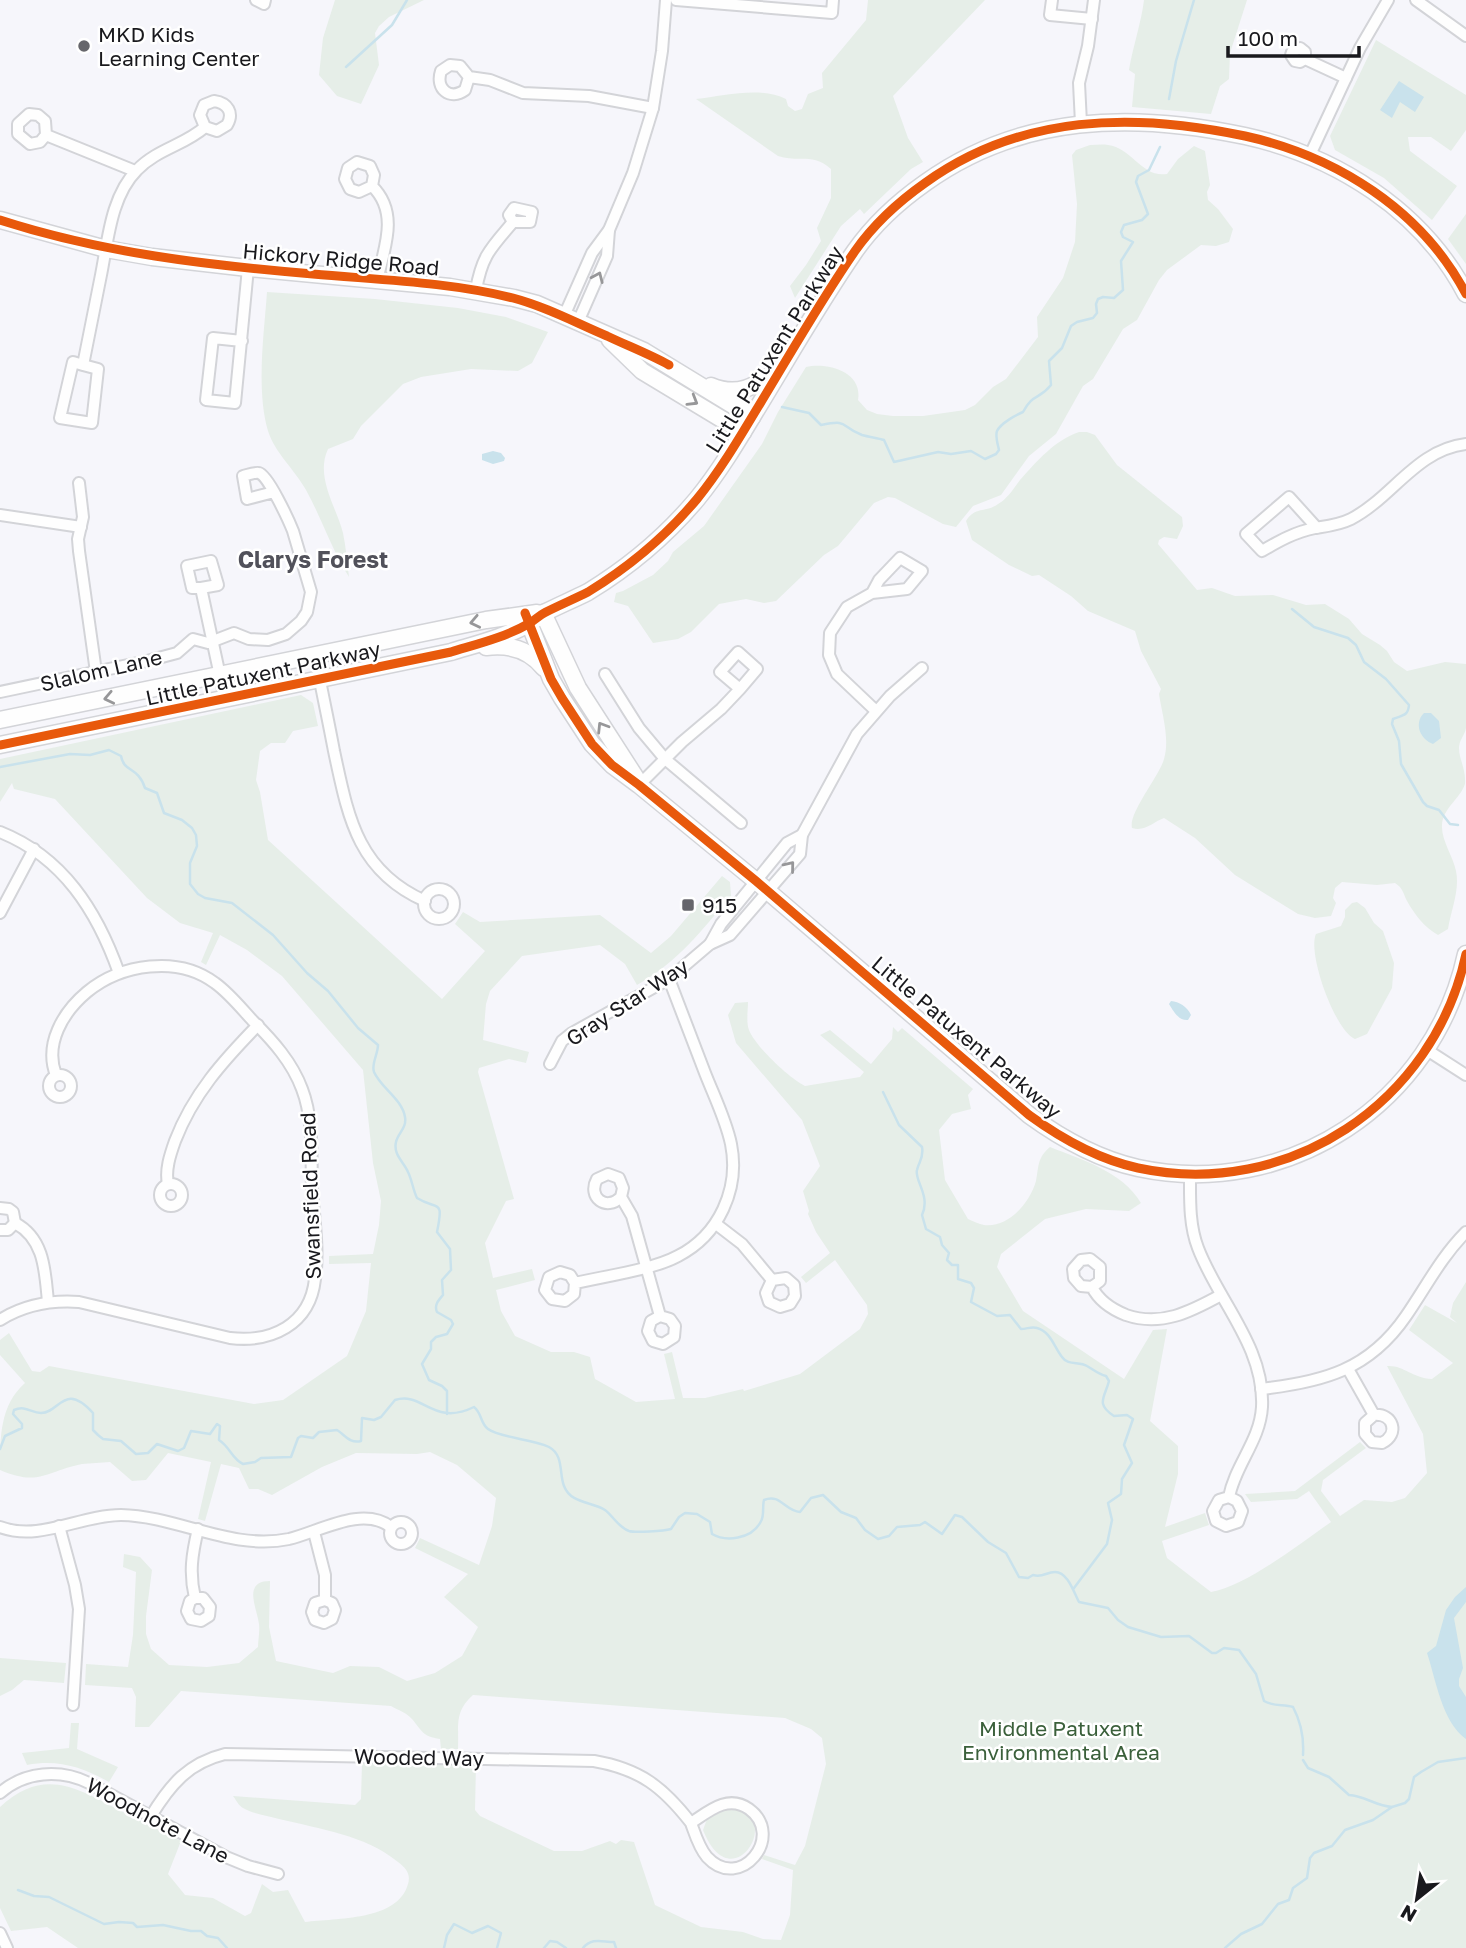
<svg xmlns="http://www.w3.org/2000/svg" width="1466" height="1948" font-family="'Golos Text',sans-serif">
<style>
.green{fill:#e6eee8}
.water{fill:#c9e2ec}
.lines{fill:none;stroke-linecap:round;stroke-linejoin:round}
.stream{stroke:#c9e2ec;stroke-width:2.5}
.street-casing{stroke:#d3d4d8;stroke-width:14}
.secondary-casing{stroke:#d3d4d8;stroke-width:19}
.street{stroke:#fefefe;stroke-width:10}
.secondary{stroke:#fefefe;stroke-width:16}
.cycleway-casing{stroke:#fff;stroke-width:13}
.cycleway{stroke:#e8590c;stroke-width:9}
.oneway{stroke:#979799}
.poi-dot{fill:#66666b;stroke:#fff;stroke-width:2.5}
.labels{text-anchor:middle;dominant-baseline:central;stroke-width:5;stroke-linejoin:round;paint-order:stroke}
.poi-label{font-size:21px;fill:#19191d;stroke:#fff;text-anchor:start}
.street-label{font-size:21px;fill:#19191d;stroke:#fff}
.park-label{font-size:21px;fill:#3b603b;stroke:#fff}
.neighbourhood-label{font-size:23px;font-weight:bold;fill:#51515a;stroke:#fff}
</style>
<rect width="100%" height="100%" fill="#f6f6fb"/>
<g class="green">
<path d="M335,0H424L389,17L379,26L375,33L379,65L361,104L337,96L319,75L323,38Z"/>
<path d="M868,0H985L893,96L908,138L923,162L911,169L864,214L860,209L841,226L795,298L790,286L806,265L821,241L817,228L831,198V169C812,152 800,163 778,156L696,99C724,96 760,86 786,99L788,106L795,111L802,109L808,94L823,88L822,73L866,20Z"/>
<path d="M1144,0H1247L1230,53L1229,79L1220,86L1211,114L1132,107L1135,74L1129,70C1133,46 1141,24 1144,0Z"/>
<path d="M1376,40L1466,95V130L1451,151L1431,137H1408L1410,151L1457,186L1432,220L1384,178L1335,150L1330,136Z"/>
<path d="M1090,145C1096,145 1102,144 1108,145C1132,148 1142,178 1167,174L1178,159L1194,146L1205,151L1210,185L1207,192L1208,200L1218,209L1233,229L1229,242L1216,246L1201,245L1167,270L1159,280L1137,320L1123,329L1093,379L1083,386L1056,434L1029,456L1001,495L973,506L956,527L943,524L895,498L888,497L874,503L838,546L824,555L776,601L764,603L746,599L719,604L691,632L678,639L653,643L628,606L614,602L616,593L623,591L653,575L668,561L673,552L704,526L762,444L778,412L806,367C828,362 863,372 858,400L867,410L877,414L893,416H923L965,410L975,405L993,387L1006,379L1038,337L1037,317L1063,278L1075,242L1077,204L1072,155L1076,150Z"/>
<path d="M1466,214V264L1448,239Z"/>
<path d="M267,292L375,299L458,308L506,317L548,332L532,363L518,371L471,369L421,377L403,384L361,426L353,439L328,449C315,477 336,506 343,533C346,547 347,562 349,577C331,548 322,519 306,490C295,470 275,453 268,431C256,390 264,334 267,292Z"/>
<path d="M1079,432H1087L1095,435L1117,465L1182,517L1183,526L1177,539L1164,537L1159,540L1158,544L1197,590L1212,588L1235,596L1273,595L1306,605L1325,604L1349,619L1362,634L1380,645L1387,651L1394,662L1407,671L1445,662L1466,664C1466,685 1466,708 1466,728C1465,735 1459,740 1459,748C1459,760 1466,768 1465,784C1460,799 1443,808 1442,825C1441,840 1453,856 1456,871C1460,890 1451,910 1448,929L1438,935C1424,927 1415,915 1407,901C1403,893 1403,888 1395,883L1377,885L1342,882L1335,888L1333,898L1336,903L1331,916L1315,918L1298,914L1235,875L1195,838L1164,818C1153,822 1145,832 1132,828C1128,813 1159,777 1164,759C1170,739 1162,714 1159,694L1161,689L1141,651L1135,631L1088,611L1071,596L1039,575L1032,576L1009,565L972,540L966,521C975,506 986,513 998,504C1008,498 1013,489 1020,480C1038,460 1054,441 1079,432Z"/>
<path d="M301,695L313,703L318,726L293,731L285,743H271L260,751L256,780L260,792L268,840L442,999L485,951L455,924L463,912L480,922L600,915L651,953L671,936L722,876L730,882L731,896C700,932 679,961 637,985L625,964L600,945L522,956L490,991L486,1004L483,1040L529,1052L526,1063L509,1059L479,1068L478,1072L514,1199L506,1201L485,1243L493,1278L532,1269L535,1280L496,1290L501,1311L515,1336L551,1352H574L590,1357L595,1379L636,1402L675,1399L664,1354L672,1352L683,1398H705L743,1389L744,1391L800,1374L860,1329L868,1314L867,1305L835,1260L806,1283L801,1277L830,1253L816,1232L808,1214L809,1211L803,1191L820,1166L802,1120L736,1043L728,1015L735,1003L748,1002C748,1010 746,1022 749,1030C755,1046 790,1079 805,1086L860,1077L864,1072L820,1035L830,1030L871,1064L892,1039L893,1027L898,1032L902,1028L973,1089L968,1095L971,1109L952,1114L939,1130L945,1180L968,1219C973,1221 979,1224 984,1225C1008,1228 1030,1203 1036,1181C1039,1166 1037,1158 1050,1147C1082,1160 1122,1171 1141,1203L1129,1211L1086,1209L1045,1219L1001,1254L997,1267L1023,1311L1124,1379L1153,1330L1167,1329L1150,1421L1178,1446V1474L1165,1527L1205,1513L1209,1525L1162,1541L1167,1558L1211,1592C1246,1586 1301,1543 1331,1522L1309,1491L1297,1499L1251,1502L1245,1494L1295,1491L1360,1442L1366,1448L1323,1480L1321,1491L1340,1516L1364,1500L1392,1502L1405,1498L1427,1473L1423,1434L1387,1366C1404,1365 1412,1378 1432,1379L1453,1363L1409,1330L1425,1305L1457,1323L1450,1317L1453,1303L1466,1282V1948H78L47,1927L11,1931L0,1908V1807C44,1766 77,1788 123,1812C142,1822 162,1831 181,1841L168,1874L185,1895L213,1898L245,1916L251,1913L262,1884L273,1892L288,1890L305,1922C336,1918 398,1921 408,1884C411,1874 406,1868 398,1862C365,1835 320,1829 279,1819C268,1816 253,1814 243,1808C239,1806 236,1800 233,1796L355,1805L361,1799L362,1763L476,1765L475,1810L480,1816L554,1851H582L610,1841L616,1844L621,1840L634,1842L655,1905L701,1927L743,1932L763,1939L781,1940L790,1915L793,1870L762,1859L764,1855L795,1865L805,1846L826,1764L822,1738L811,1729L785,1718L473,1695C454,1712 459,1725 458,1749H441L440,1739C422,1736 423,1732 412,1719C407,1713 398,1710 391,1706L181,1691L149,1727H135L136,1697L132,1688L85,1685L86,1664L128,1667L133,1635L136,1572L123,1567L124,1554L140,1557L152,1570L146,1616V1634L151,1649L169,1665L207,1667L239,1663L258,1647C258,1640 260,1631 259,1624C257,1608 242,1581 270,1581L269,1627L276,1661L333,1673L350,1666L379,1667L407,1681L435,1673L462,1656L478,1627L444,1597L468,1574L415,1548L420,1538L479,1565L492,1526L496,1498L457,1465L430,1452L417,1454L356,1453L322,1467L272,1495L258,1489H249L239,1468L221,1464L205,1521L198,1519L211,1462L168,1453L146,1480L132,1481L110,1462C101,1463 91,1463 82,1464C47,1471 39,1487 0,1470C0,1437 0,1405 25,1383L0,1355V1340L9,1333L32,1371L40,1372L49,1366L254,1404L283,1400L347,1356L366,1311L371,1263L329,1264V1256L373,1254L379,1225L381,1201L373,1163L363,1070L282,976L247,950L220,935L206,965L201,962L213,933L180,923L147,898L55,799L14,789L12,783L0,802V759Z"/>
<path d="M1357,902L1365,908L1374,923L1383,931L1394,963L1392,988L1367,1034L1355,1039C1335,1031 1307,953 1316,934L1341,926L1345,917V910L1352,903Z"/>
<path d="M0,1658L66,1663L64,1683L24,1680L12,1690L0,1696Z"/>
<path d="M71,1723H79L77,1749L118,1767L109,1782C82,1767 58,1759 27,1765L22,1753L69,1748Z"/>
<path d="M727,1809C789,1807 733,1906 703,1830L707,1819Z"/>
</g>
<g class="water">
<path d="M1399,81L1424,97L1415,112L1400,102L1392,118L1380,110Z"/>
<path d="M493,451L501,453L505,458L504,461L493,464L482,460V454Z"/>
<path d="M1424,713H1431L1439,721L1441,738L1433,744C1421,740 1413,724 1424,713Z"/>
<path d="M1171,1001C1179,1002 1187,1006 1191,1015L1188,1020C1178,1021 1173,1010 1169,1004Z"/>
<path d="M1466,1587V1602L1454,1618L1463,1668L1459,1679V1686L1466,1697V1739C1442,1722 1436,1680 1427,1653L1436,1646L1446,1610L1455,1597Z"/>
</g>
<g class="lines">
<g class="stream">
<path d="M346,67L392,25L407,0"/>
<path d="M1169,99L1176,61L1194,0"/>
<path d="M782,407L809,413L821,425C850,419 839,426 862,435C869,437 877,438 884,440L894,462L938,452L951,454L971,451L985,459L996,454L999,450C998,445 995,436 997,431C1001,423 1016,415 1023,412C1033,393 1039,400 1051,385L1049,361L1062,348L1071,326L1077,322L1093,318L1097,313L1096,304L1098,299L1103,297L1114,298L1123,290L1121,261L1133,242L1123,237L1121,232L1124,225L1142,220L1148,214L1136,182L1138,176L1149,170L1160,147"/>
<path d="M1292,609L1314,627L1348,638L1356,645L1364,662L1386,679L1409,705C1408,716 1403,715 1393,719L1392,724L1399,741L1401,764L1423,802L1427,806L1439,810L1450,824L1458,825"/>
<path d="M0,767L70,754L90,755L109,750L121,756C124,773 138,766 145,788L157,793L164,813L182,820L192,828L196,835L197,846L190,863V884L198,894L205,898L232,903L273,935L307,973L328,991L358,1028L378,1045C378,1054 371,1064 374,1072C381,1088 402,1099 405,1117C407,1128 398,1133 396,1142C393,1155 404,1162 408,1172C412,1180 413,1190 417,1198C438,1211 444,1198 437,1232L450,1249L451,1270L442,1280L443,1295C438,1301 434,1305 437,1312L451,1320L453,1324L447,1334L436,1337L431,1342V1349L422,1364L429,1380L442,1386L447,1391V1414"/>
<path d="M883,1092L899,1125L922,1147C924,1158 919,1161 917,1170C914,1180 931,1196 922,1215L926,1229L940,1237L942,1245L949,1253L947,1260L952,1265H958V1279L971,1283L974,1288L971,1302L997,1316L1010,1315L1021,1329C1027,1329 1032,1326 1037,1328C1051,1332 1054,1347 1062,1357C1068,1366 1079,1361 1087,1366C1094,1370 1098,1374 1106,1376L1109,1381C1105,1397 1095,1404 1114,1416L1127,1415L1133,1419L1124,1445L1132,1463L1122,1479L1121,1494L1108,1503L1112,1520L1107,1544L1074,1588"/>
<path d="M0,1449L5,1436L22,1428V1424L13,1414L14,1410C26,1405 31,1413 41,1413C60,1413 64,1381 93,1413V1430L98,1435L103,1439L121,1441L136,1454L148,1453L157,1444L178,1451L184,1448L191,1431L210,1434L217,1424L220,1426L219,1440C230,1447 232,1459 243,1464L255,1462L261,1458L291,1457L298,1438L301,1436L313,1438L319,1432L337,1430C345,1435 350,1444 361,1441L362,1418L374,1420L381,1417L395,1400C423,1391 433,1427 474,1407C482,1413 480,1423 488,1429C500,1438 533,1439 549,1447C564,1455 559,1474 564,1486C571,1504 591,1501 605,1510C613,1516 618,1527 629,1531C635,1533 664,1531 671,1529L679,1517L685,1513L697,1514L710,1522L712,1534C726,1542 751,1539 760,1523C765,1517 762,1507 764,1500C780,1493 785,1511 800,1512L811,1498L823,1495L841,1512L856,1518L865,1530L878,1539L889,1536L897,1527L920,1525L925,1522L942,1534L955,1515L962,1517L988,1542L1006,1553L1019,1577L1028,1578L1033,1575C1043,1578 1046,1572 1055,1572C1068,1572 1074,1593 1079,1602L1108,1608L1118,1620L1128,1627L1161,1637L1189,1636L1212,1653H1216L1224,1648L1239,1650L1256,1674L1264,1701C1274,1707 1283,1704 1293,1707C1301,1722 1304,1739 1303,1755"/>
<path d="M1303,1760L1308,1768L1329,1777L1349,1795C1365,1796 1376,1806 1392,1807"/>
<path d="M18,1890L34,1896L49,1897L104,1924L119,1922L133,1923L137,1927L163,1925L191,1931H201L207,1936L218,1938L227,1948"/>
<path d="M444,1948L447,1935L454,1924L472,1933L488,1926L501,1933L497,1948"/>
<path d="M544,1948L550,1941L557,1942L566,1948"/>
<path d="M583,1948C592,1937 602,1942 614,1942L616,1948"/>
<path d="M1225,1948L1241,1934L1262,1924L1278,1904L1289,1900L1293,1888L1307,1878L1310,1858L1314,1853L1332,1846L1345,1830L1373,1820L1392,1807L1405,1803L1409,1799L1414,1777L1421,1772L1438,1762L1466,1758"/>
</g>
<defs>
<g id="street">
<path d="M256,0L264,4L265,0"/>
<path d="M676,0L832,13L833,0"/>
<path d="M1052,0L1050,15L1092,19"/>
<path d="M1416,0L1466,36"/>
<path d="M1305,59L1300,62L1295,61L1291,55L1292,52L1300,48L1305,52V59L1346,78"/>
<path d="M469,77L460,66L450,65L441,71C435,89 450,101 465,90L469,77L490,80L523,93L589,96L653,108"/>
<path d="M1081,123L1079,83L1088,46L1094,0"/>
<path d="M46,135L40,142L30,144L18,134V124L29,114L38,115L45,121L46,135L135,171"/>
<path d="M1310,155L1360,48L1388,0"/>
<path d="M372,186L374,175L370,166L357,162L348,168L345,179L350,189L359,192L372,186C399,212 385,247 377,280"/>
<path d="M476,290C482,255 491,248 513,222H530L532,212L514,208L509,215L513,222"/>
<path d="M564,316L592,253L609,230L633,173L653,108L662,51L666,0"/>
<path d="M578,322L607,256L609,230"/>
<path d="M242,341L213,338L206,400L235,403L248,268"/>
<path d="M83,365L98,369L92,423L60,418L73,362L83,365C89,335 95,305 101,275C108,240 111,196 137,170C157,149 185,145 205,127L200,115L204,105L214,101C228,103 234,113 227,125L217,131L205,127"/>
<path d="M79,483L83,517L78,539L79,551L96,672"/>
<path d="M0,515L81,527"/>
<path d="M1317,528L1289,497L1246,534L1262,551C1279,541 1295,532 1315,528C1328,526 1339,525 1351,519C1393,497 1416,450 1466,444"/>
<path d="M201,588H192L187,566L211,561L218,585L201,588L225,699"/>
<path d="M872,593L907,589L922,571L900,558L879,580L872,593L847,607L830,633L829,655L837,674L876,711"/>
<path d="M315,655C321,687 328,719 334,751C348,816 357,871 425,901"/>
<path d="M605,674L639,728L665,759L741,823"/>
<path d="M0,692L147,661L177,653L193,639L208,643L234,633L249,639L268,640L286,634L301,621L307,612L311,592L293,531C289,521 268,475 259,473C255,472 247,475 243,476L247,499L274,492"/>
<path d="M639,785L682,742L721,709L740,689L720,672L738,652L757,669L740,689"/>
<path d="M0,832C63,857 97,911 119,973"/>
<circle cx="439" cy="904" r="15"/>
<path d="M0,913L34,849"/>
<path d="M710,944L721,924L787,843L802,835"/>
<path d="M1427,1050L1466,1075"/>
<path d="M550,1064L562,1041L572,1033L669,979L710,944L730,935L800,854L802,835L857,734L890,696L922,668"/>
<circle cx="60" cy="1086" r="11"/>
<path d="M1190,1174C1190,1199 1189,1225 1198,1248C1218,1301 1265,1347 1262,1407C1260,1441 1235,1465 1229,1497L1219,1500L1213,1511L1216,1521L1226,1526L1238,1522L1242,1511L1237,1501L1229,1497"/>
<circle cx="171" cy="1195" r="11"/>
<path d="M168,1184C165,1170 170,1155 175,1141C193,1094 223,1061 258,1025"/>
<path d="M621,1197L623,1188L619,1178L608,1174L597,1179C587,1197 606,1212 621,1197L632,1216L660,1316L651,1321L648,1331L653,1341L663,1344L674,1337L675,1326L670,1319L660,1316"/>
<path d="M0,1208L9,1209L13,1212L15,1223"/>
<path d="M15,1223C45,1239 45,1272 48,1302"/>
<path d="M716,1224L742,1244L772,1280L766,1293L769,1302L780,1307L790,1304L795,1296L794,1285L786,1278L772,1280"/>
<path d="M0,1230H8L15,1223"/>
<path d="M575,1283L574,1294L565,1301L552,1299L545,1290L549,1277L560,1272L570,1275L575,1283C605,1276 652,1270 678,1256C719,1235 740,1189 731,1144C726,1120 714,1096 705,1073C693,1042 681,1010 669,979"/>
<path d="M1092,1287L1081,1286L1074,1278L1073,1269L1081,1260L1090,1259L1100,1267V1281L1092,1287C1099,1301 1111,1309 1126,1315C1161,1327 1190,1312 1221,1295"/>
<path d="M0,1320C24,1305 51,1300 79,1302L230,1338C271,1343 310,1325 315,1279C319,1250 314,1218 312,1189C311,1157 314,1120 302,1089C292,1062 273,1041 253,1021C241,1008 229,993 215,983C178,955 121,964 87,992C63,1012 44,1044 56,1075"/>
<path d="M1348,1369L1374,1415C1393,1413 1400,1434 1382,1443L1372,1442L1365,1434V1423L1374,1415"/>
<path d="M1261,1389C1323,1382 1369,1370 1406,1316C1426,1287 1441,1257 1466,1232"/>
<circle cx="401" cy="1533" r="11"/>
<path d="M59,1526L75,1585L79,1609L73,1705"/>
<path d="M0,1527C40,1542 80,1515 121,1515C178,1516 231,1551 289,1539C319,1532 362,1505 391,1527"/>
<path d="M314,1532L325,1575V1600L315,1603L312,1612L315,1620L324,1623L332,1619L335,1610L332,1603L325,1600"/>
<path d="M195,1598H203L210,1607L209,1616L201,1621L191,1619L187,1611L190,1601L195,1598C189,1573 192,1554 198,1529"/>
<path d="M0,1793C25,1771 60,1769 89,1783L226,1857L248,1866L278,1874"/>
<path d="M151,1816C170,1785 188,1763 225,1754L594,1761C640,1769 663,1787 691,1823C709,1811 728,1794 749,1809C786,1836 740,1893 707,1857C699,1848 695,1834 691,1823"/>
<path d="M0,1933L7,1948"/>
</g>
<g id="secondary">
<path d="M0,220L106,249L152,257L248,268L450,287L514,298L537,304L644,351L752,417"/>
<path d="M610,340L642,371L743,432"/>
<path d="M711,386C737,397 755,387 776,371"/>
<path d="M543,613L578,688L636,778"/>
<path d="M526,615L551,679L562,698L592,744L612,765L639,785L756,881L1029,1115C1062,1139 1097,1159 1138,1168C1288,1200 1434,1103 1466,954"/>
<path d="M486,647C509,644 529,649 544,668"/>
<path d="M0,720L486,620L537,613"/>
<path d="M0,745L451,652C477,644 506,637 530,623C536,619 540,615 546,612C560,605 574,599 588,592C629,567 666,536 697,499C719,472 737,442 755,412C788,358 819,303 855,251C874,224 898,202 925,183C1021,114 1133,112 1245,136C1336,156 1422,210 1466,294"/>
</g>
</defs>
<use href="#street" class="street-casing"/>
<use href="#secondary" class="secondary-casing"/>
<use href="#street" class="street"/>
<use href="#secondary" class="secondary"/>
<defs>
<g id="cycleway">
<path d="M0,220C102,253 207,265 313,274C380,280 449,282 513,298C547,307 576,323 607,336C628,346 649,354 669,365"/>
<path d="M525,613L551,679L562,698L592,744L612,765L639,785L756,881L1029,1115C1062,1139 1097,1159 1138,1168C1288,1200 1434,1103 1466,954"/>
<path d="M0,745L451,652C477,644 506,637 530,623C536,619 540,615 546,612C560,605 574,599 588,592C629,567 666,536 697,499C719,472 737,442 755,412C788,358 819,303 855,251C874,224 898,202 925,183C1021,114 1133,112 1245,136C1336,156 1422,210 1466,294"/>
</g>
</defs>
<use href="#cycleway" class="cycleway-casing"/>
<use href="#cycleway" class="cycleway"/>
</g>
<defs><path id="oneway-chevron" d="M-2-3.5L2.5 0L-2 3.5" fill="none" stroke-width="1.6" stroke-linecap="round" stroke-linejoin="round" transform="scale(1.75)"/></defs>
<g class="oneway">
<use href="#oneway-chevron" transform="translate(598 277) rotate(-66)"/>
<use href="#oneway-chevron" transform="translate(693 401) rotate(31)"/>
<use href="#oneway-chevron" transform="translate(475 622) rotate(168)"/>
<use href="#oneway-chevron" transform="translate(109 698) rotate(168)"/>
<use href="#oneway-chevron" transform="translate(602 727) rotate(-122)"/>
<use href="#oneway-chevron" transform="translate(790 866) rotate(-51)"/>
</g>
<g class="poi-dot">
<circle cx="84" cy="46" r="7"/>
<rect x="681" y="898" width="14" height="14" rx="3.5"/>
</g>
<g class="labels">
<g class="poi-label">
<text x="98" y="34">MKD Kids<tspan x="98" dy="24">Learning Center</tspan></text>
<text x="702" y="905">915</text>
</g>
<g class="street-label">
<text transform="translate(341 259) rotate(5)">Hickory Ridge Road</text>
<text transform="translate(774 349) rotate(-58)">Little Patuxent Parkway</text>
<text transform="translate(101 670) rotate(-13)">Slalom Lane</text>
<text transform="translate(263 673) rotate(-12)">Little Patuxent Parkway</text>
<text transform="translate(627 1002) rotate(-33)">Gray Star Way</text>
<text transform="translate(967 1037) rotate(40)">Little Patuxent Parkway</text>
<text transform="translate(310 1196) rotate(-92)">Swansfield Road</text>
<text transform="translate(419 1757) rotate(1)">Wooded Way</text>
<text transform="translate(158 1820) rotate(28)">Woodnote Lane</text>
</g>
<g class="park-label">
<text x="1061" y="1728">Middle Patuxent<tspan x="1061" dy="24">Environmental Area</tspan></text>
</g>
<g class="neighbourhood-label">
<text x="313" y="559">Clarys Forest</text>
</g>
</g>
<g transform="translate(1417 1899) rotate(210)" stroke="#ffffff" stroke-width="5" paint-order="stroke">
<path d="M0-5L12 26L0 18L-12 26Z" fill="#19191d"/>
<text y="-10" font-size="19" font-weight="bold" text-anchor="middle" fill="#19191d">N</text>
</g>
<path d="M1228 46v10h131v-10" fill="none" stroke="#19191d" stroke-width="3.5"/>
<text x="1238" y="46" font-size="21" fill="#19191d" stroke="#ffffff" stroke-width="5" paint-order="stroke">100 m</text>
</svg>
